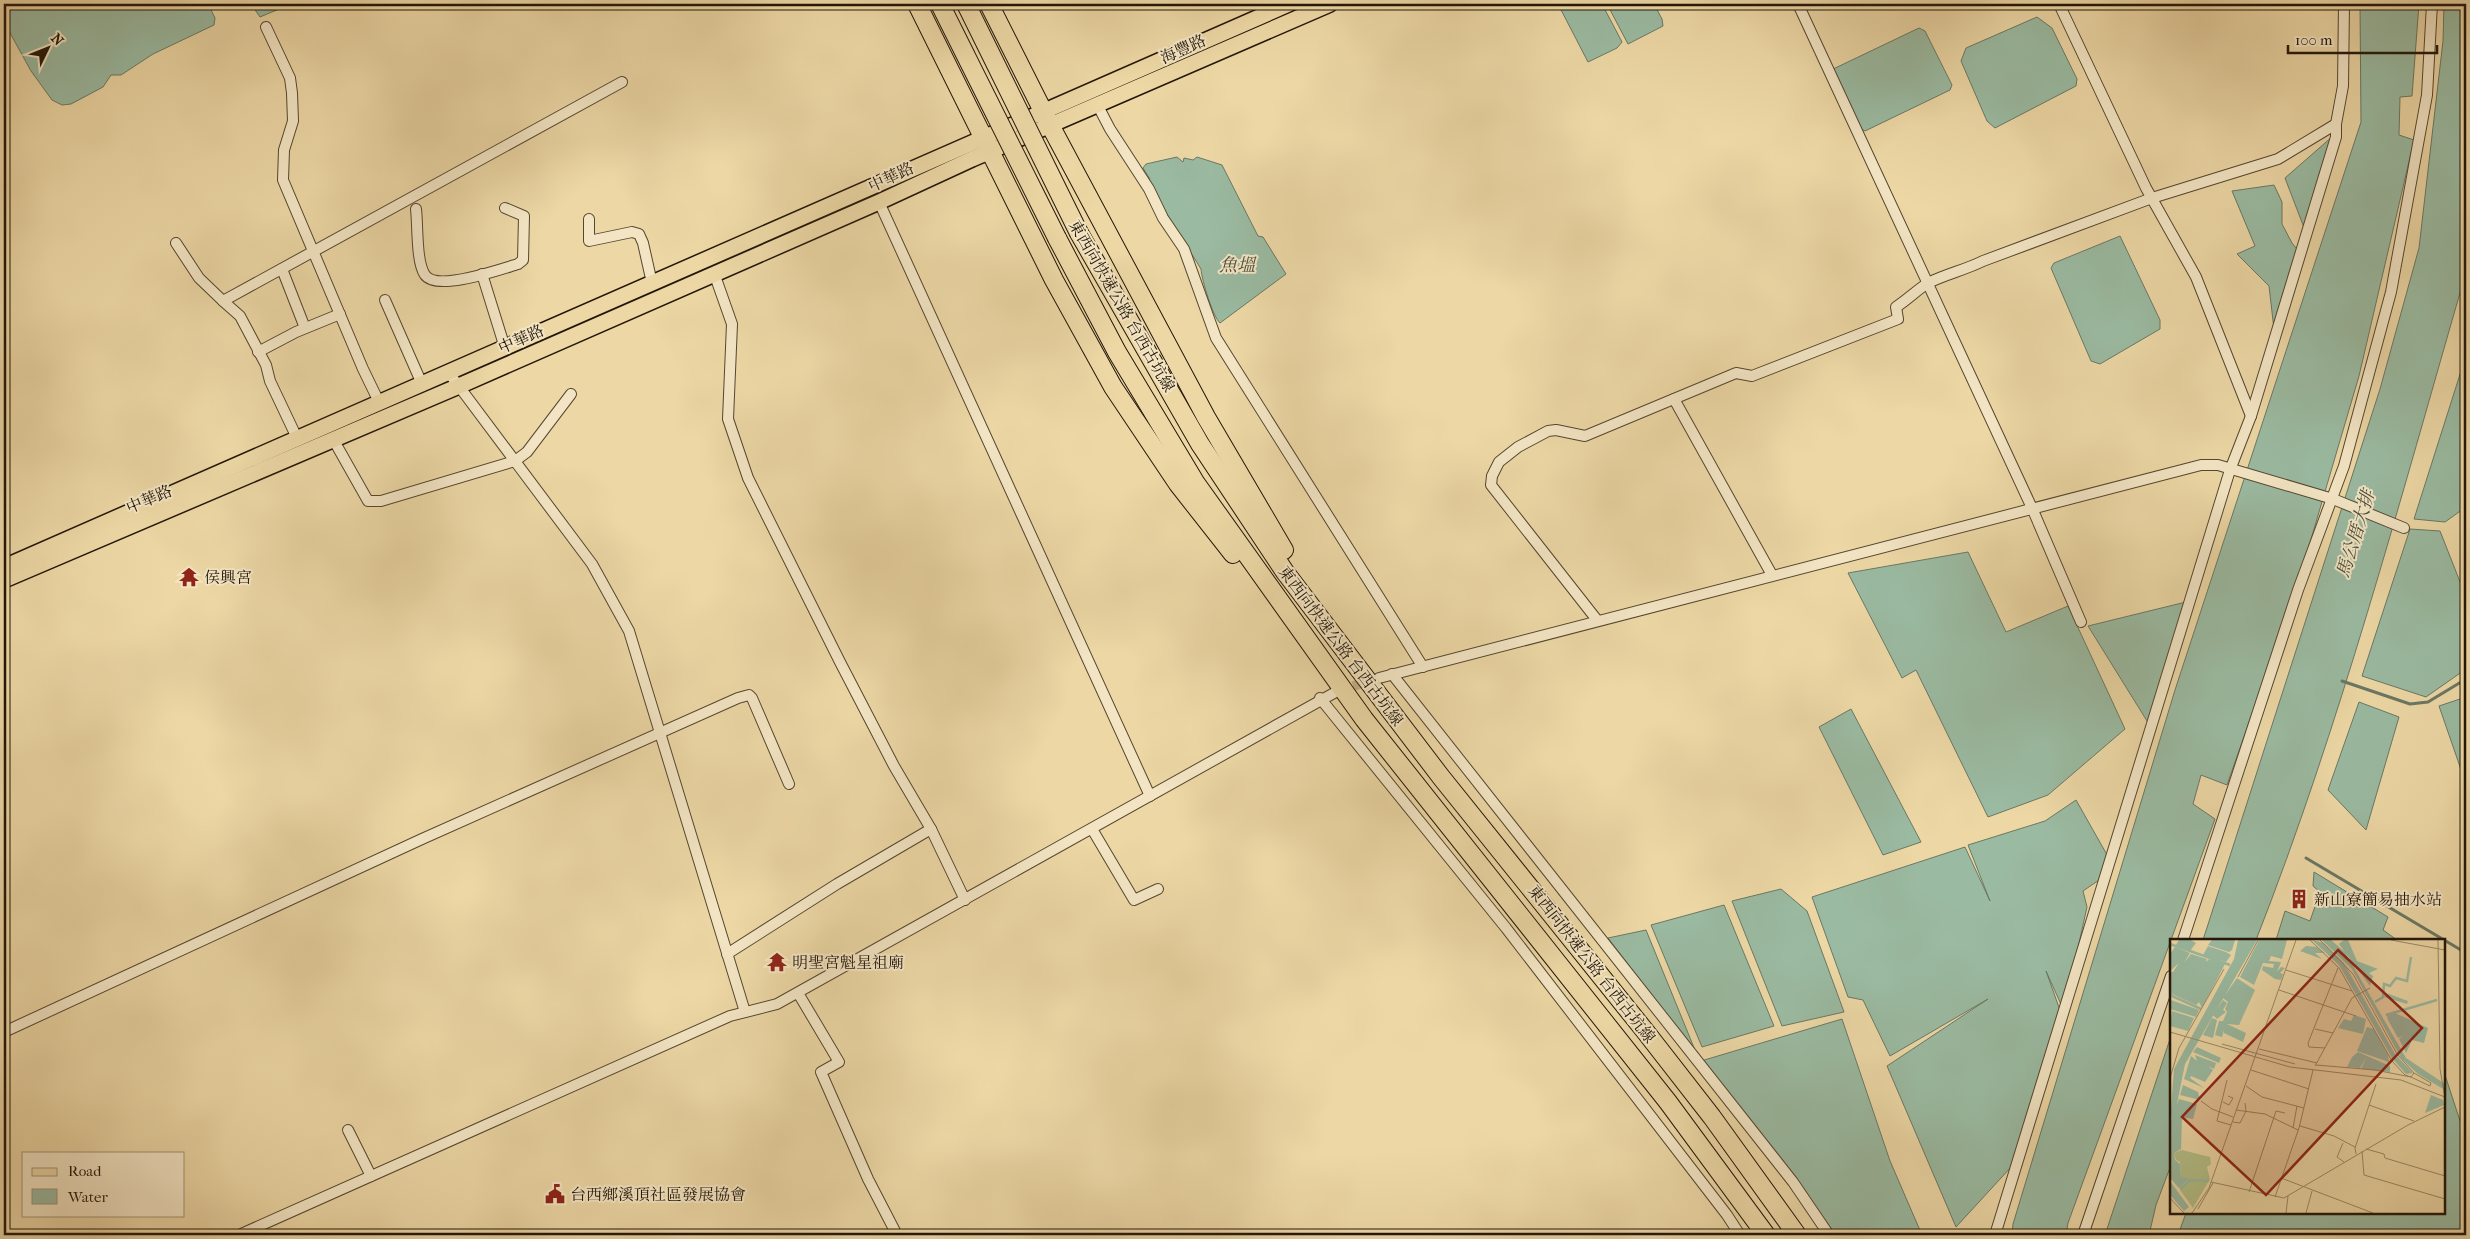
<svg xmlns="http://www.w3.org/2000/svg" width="2470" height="1239" font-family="'IM FELL French Canon','Noto Serif TC',serif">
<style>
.water{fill:#9abaa1;stroke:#6a7864}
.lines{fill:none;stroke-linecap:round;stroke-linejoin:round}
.stream{stroke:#6a7864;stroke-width:3}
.street-tunnel{stroke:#c4b086;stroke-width:10;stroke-dasharray:10 5;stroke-linecap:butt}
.street-casing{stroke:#554630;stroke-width:12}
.primary-casing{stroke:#231609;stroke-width:18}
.highway-casing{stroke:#231609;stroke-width:20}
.street{stroke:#f3e5c4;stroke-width:10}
.primary{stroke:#ecd7a5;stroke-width:15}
.highway{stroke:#ecd7a5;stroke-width:18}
.highway-bridge-casing{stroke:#231609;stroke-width:20;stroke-linecap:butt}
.highway-bridge{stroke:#ecd7a5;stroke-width:18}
.labels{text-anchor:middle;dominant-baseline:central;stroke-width:4;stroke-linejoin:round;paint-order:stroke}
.street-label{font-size:16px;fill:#231609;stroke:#f3e5c4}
.poi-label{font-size:16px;fill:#231609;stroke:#f3e5c4;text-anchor:start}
.water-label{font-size:18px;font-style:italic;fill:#4d4f3e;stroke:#f3e5c4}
.inset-river{fill:none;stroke:#9abaa1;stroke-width:2.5}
.inset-road{fill:none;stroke:#9c8a67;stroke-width:1}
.view{fill:#8f2418;fill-opacity:0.15;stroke:#8f2418;stroke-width:2.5}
.inset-edge{fill:none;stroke:#231609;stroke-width:2.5}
</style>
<rect width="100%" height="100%" fill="#ecd7a5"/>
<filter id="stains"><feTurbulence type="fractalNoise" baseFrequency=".004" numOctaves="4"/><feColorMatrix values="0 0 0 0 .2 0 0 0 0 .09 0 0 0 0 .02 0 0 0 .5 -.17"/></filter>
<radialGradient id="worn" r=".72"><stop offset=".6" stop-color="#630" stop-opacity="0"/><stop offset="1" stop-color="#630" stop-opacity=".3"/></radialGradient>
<g class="water">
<path d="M4,4H208L215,18L214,25L153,54L121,75H111L103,87L71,104L62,105L52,100L31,71L4,22Z"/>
<path d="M251,4H291L260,17Z"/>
<path d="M1558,4H1602L1622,42L1617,48L1588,62Z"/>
<path d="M1607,4H1654L1662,19L1663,26L1628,44Z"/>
<path d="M2360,4H2419L2412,96L2400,97L2399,135L2414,140L2359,376L2299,580L2227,785L2201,775L2193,804L2215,819L2068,1223L2066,1235H2012L2013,1224L2175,690L2361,122Z"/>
<path d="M2444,4H2466V265L2464,279C2400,500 2340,726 2256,940H2203L2380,389L2419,248L2443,41Z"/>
<path d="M2037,17L2052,28L2077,79L2076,86L1995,128L1987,121L1961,61L1966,48Z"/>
<path d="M1919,28L1925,31L1952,85L1950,90L1865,131L1852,123L1829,71Z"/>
<path d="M2333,136L2308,238L2285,178Z"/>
<path d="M1177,157L1183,162L1184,158L1193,160L1197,157L1222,165L1258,236L1263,237L1286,274L1220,323C1213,317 1202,281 1201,269L1147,182L1150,179L1143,168L1146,164Z"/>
<path d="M2274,185L2282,202V224L2292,243L2301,254L2275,338L2269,286L2237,254L2255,246L2232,191Z"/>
<path d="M2120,236L2160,320V329L2100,364L2091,361L2051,268L2054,263Z"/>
<path d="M2466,346V507L2445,522L2414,519L2462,368Z"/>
<path d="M2410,529L2440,531L2466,597V669L2426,697L2362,676Z"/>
<path d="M1968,552L2006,632L2068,606L2125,729L2048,795L1988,817L1916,670L1902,678L1848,573Z"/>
<path d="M2190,601L2152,729L2088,626Z"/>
<path d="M2466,697V784L2439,706Z"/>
<path d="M2359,702L2399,717L2366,830L2328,790Z"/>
<path d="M1851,709L1921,842L1883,855L1819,727Z"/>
<path d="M2076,800L2110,860L2105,876L2083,891L2087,907L2064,1011L2046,971L2061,1013L2012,1166L1956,1227L1887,1066L1988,999L1890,1056L1863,1000L1848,997L1812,897L1965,847L1990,901L1968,845L2045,821Z"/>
<path d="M2314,872L2388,917L2383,930L2397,940H2276L2285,911L2310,921L2320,892L2313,886Z"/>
<path d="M1781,889L1807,911L1844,1012L1782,1026L1732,901Z"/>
<path d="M1724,905L1774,1026L1702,1047L1651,925Z"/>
<path d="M1646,930L1697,1055L1608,938Z"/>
<path d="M1842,1019L1890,1161L1922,1235H1834L1797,1183L1701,1061Z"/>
<path d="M2171,1036V1165L2156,1205L2149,1235H2105Z"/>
<path d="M2444,1072L2466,1139V1235H2178L2186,1213H2444Z"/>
</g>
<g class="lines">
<g class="stream">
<path d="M2342,681L2410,704L2428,702L2466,679"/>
<path d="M2306,858L2466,953"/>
</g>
<path class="street-tunnel" d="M1339,691L1371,680"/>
<defs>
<g id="street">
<path d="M1798,4L2032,508L2081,622"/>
<path d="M2059,4L2146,188L2196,277L2251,416"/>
<path d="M266,27L290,78L292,93L293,121L284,150L283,180L363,369L379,402"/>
<path d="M1098,106L1110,129L1149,189L1163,218L1184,249L1216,338L1423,667"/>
<path d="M879,202L1150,796"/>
<path d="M416,209C418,226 416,262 425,275C437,292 501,269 518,264L523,260L524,216L505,208"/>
<path d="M589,219V241L632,232L639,234L643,243L652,283"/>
<path d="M176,243L199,278L223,301"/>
<path d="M282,269L305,328"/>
<path d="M714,273L732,324L728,419L748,478L840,662L894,766L931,829L965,900"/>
<path d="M482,274L505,348"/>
<path d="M385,300L422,384"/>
<path d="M258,352L296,332L340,314"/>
<path d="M449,373L592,564L629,631L745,1012"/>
<path d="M1674,399L1772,575"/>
<path d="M297,438L270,381L266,365L240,316L223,301L622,82"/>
<path d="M333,439L368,501H381L515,461L527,452L571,394"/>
<path d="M1597,620L1491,485L1492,476L1499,462L1518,447L1548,431L1556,430L1585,436L1736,373L1752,376L1898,319L1896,307C1907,300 1917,290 1928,283C1946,274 1965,270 1983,261L2152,198L2278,159L2336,124"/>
<path d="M1392,674L1793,1182L1829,1235"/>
<path d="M1379,678L2201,465H2218L2333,499L2404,528"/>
<path d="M1320,698L1506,928L1727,1215L1740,1235"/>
<path d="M1092,829L1134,900L1158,889"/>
<path d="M2183,940L2298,590L2344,466L2391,292L2427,95L2432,4"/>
<path d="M727,954L837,884L931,829"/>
<path d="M798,993L839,1062L821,1072L868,1179L897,1235"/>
<path d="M4,1032L422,839L738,698L749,695L752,698L789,784"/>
<path d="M348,1130L371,1176"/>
<path d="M239,1235L730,1016L777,1004L1334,693"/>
<path d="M1995,1235L2230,470L2251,416L2336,137V124L2343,86L2344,4"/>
<path d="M2083,1235L2171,976"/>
</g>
<g id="primary">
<path d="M4,567L1289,4"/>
<path d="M4,580L459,386L879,202L972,159L1330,4"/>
</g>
<g id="highway">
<path d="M917,4L1054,280L1113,387L1178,484L1233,554"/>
<path d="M989,4L1050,125L1206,417L1284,550"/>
<path d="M1079,233L1200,444L1285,572L1441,777L1645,1031L1712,1117L1797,1235"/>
<path d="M1057,238L1117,352L1195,482L1364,719L1668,1102L1766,1235"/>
</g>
</defs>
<use href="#street" class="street-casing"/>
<use href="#primary" class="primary-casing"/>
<use href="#highway" class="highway-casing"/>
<use href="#street" class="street"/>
<use href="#primary" class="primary"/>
<use href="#highway" class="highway"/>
<defs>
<g id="highway-bridge">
<path d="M940,4L1057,238"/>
<path d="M966,4L1079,233"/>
</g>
</defs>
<use href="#highway-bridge" class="highway-bridge-casing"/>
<use href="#highway-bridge" class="highway-bridge"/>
</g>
<defs>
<symbol id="temple-bare" viewBox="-9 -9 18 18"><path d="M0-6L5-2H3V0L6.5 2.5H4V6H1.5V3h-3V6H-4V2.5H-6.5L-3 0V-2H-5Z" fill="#8f2418" stroke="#f3e5c4" stroke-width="2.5" paint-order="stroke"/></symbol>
<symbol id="building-bare" viewBox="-9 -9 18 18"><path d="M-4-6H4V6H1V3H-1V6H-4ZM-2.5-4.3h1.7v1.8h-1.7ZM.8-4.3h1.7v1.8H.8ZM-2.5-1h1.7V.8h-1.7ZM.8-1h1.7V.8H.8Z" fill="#8f2418" stroke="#f3e5c4" stroke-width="2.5" paint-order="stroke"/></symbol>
<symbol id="civic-bare" viewBox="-9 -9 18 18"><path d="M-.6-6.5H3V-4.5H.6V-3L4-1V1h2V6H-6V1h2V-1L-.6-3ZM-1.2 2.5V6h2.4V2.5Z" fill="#8f2418" stroke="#f3e5c4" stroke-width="2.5" paint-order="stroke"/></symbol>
</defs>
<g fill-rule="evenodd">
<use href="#temple-bare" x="175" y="563" width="28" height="28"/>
<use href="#building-bare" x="2285" y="885" width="28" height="28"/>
<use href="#temple-bare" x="763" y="948" width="28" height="28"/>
<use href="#civic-bare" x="541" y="1180" width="28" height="28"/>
</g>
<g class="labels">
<g class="street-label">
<text transform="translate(1183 49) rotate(-24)">海豐路</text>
<text transform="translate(891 177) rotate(-25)">中華路</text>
<text transform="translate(1122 306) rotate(60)">東西向快速公路 台西古坑線</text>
<text transform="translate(521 339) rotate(-24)">中華路</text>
<text transform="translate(149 499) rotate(-23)">中華路</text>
<text transform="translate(1341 646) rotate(53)">東西向快速公路 台西古坑線</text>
<text transform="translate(1592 964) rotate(52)">東西向快速公路 台西古坑線</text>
</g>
<g class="poi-label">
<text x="204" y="577">侯興宮</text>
<text x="2314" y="899">新山寮簡易抽水站</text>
<text x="792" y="962">明聖宮魁星祖廟</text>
<text x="570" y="1194">台西鄉溪頂社區發展協會</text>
</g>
<g class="water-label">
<text x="1237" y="265">魚塭</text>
<text transform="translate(2356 534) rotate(-73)">馬公厝大排</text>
</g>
</g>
<g transform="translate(2170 939)">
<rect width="275" height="275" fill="#ecd7a5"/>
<path d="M12,211L40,218L41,225L37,228L40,240L23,269L10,251L19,242L11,238L10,223L6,221L4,214Z" fill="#b4bf88"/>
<path d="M9,1H21L26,4L20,12L6,6ZM42,1H65L62,11L59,13L38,6ZM68,1H87L15,125L6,170L0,182L4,130L64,20ZM89,1H117L112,20L101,17L99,22L111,23L107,33L111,28L115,29L110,34L113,35L111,41L105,40L92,31L93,27L103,29L104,25L93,24L84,46L70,38ZM142,1L154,4L174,24L225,115L243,134L236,135L222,119L169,26ZM152,1H161L175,13L236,119L275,145V151L248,135L231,119L182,30ZM174,1H178L187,22L208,30L199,34L203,37L200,47L169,5ZM38,7L56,13L61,16L56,23L33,16ZM136,7L147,8L155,14H145L152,20L130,12ZM5,8L20,14L14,24L21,15L37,20L36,23L39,20L55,25L32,69L29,63L26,66L0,54V33H3L9,24L0,32V15ZM67,39L85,51L69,86L57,85L76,94L73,103L54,94V91L52,98L45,96L49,82H53L57,73L55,70L58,63L53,59ZM216,54L238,62L237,65L214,58ZM0,57L1,61L29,71L26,78L0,70ZM53,61L57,64L53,71L56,73L47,80L43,76ZM2,72L24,79L18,92L0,87ZM225,74L258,89L254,104L242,101L236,114L229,100L233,97L228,99L218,81L217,77ZM184,76L196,80L193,95L168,89L174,80L181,82ZM42,79L47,81L43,99L33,96ZM197,88L204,90L218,116L219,123L187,112ZM27,108L51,119L49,124L23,113ZM188,113L220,127V133L191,130L196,119L190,129L177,128L182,118L188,120L182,118ZM25,116L46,124L44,130L38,127L43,131L35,143L21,137L20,139L34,149L14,140L21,117L27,122ZM13,146L28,153L30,161L10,156ZM261,156L273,161L274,166L255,174ZM9,160L27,165L23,180L12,178L11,210L4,214L5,221L10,225L11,238L19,240L9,249L0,239V184ZM0,242L19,268L14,272L0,256Z" fill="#9abaa1"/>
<path class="inset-river" d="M0,5L60,26M0,56L31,70M205,63L213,58L214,45L220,47L226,39L237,42L241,18M216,76L267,61M10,250L20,241L39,242"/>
<path class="inset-road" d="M140,1L169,29L222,122L235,136L241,138L244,134L261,144L260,147L241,138L205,131L146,126M150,1L183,35L227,115L244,134M221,1L275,11M268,1L270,130L275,159M116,31L182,52M68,38L88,1M109,51L186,77M145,90L163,94M0,93L120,128L231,141L275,158M52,105L125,125M155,109L139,108L138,104L168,29M89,110L147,124M145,127L182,59L200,49M81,131L139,150M0,139L9,109L54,30M57,141L47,182L61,186M76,147L92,158L134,169M31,162L42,170L63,178M53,163L59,166L63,159L58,157M199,166L244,182M66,171L95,175L128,191M63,183L70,184L76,172L75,164M130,187L164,197L185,208M123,189L127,167M173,204L167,218L174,223M196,210L214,215L215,219L275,237M192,212L194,236L275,260M186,215L185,209L206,145M111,239L203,274M41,243L114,259L238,186L275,168M79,253L106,172L115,174M105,258L129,189L143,131M0,259L14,274M28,270L43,244M22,274L39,249L126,1M116,274L118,257M136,274L142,252"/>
<path class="view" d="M168,11L252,89L96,256L12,178Z"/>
<rect width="275" height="275" class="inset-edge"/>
</g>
<rect width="2470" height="1239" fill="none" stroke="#ecd7a5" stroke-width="20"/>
<rect x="5" y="5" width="2460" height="1229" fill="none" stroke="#231609" stroke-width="2.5"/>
<rect x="10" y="10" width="2450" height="1219" fill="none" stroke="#231609"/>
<rect x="22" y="1152" width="162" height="65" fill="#f3e5c4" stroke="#a09279"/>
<rect x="32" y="1168" width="25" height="8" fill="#ecd7a5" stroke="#a09279"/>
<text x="68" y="1176" font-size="15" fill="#231609">Road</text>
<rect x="32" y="1189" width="25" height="15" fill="#9abaa1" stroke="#a09279"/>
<text x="68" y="1202" font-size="15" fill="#231609">Water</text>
<g transform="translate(48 48) rotate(47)" stroke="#f3e5c4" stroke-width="4" paint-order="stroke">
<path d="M0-4L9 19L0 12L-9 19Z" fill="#231609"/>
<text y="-8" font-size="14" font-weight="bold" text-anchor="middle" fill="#231609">N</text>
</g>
<path d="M2288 45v8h149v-8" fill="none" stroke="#231609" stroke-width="2.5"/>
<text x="2295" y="45" font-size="15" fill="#231609" stroke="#f3e5c4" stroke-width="4" paint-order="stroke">100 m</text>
<rect width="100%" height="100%" filter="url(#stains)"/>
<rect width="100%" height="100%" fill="url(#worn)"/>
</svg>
